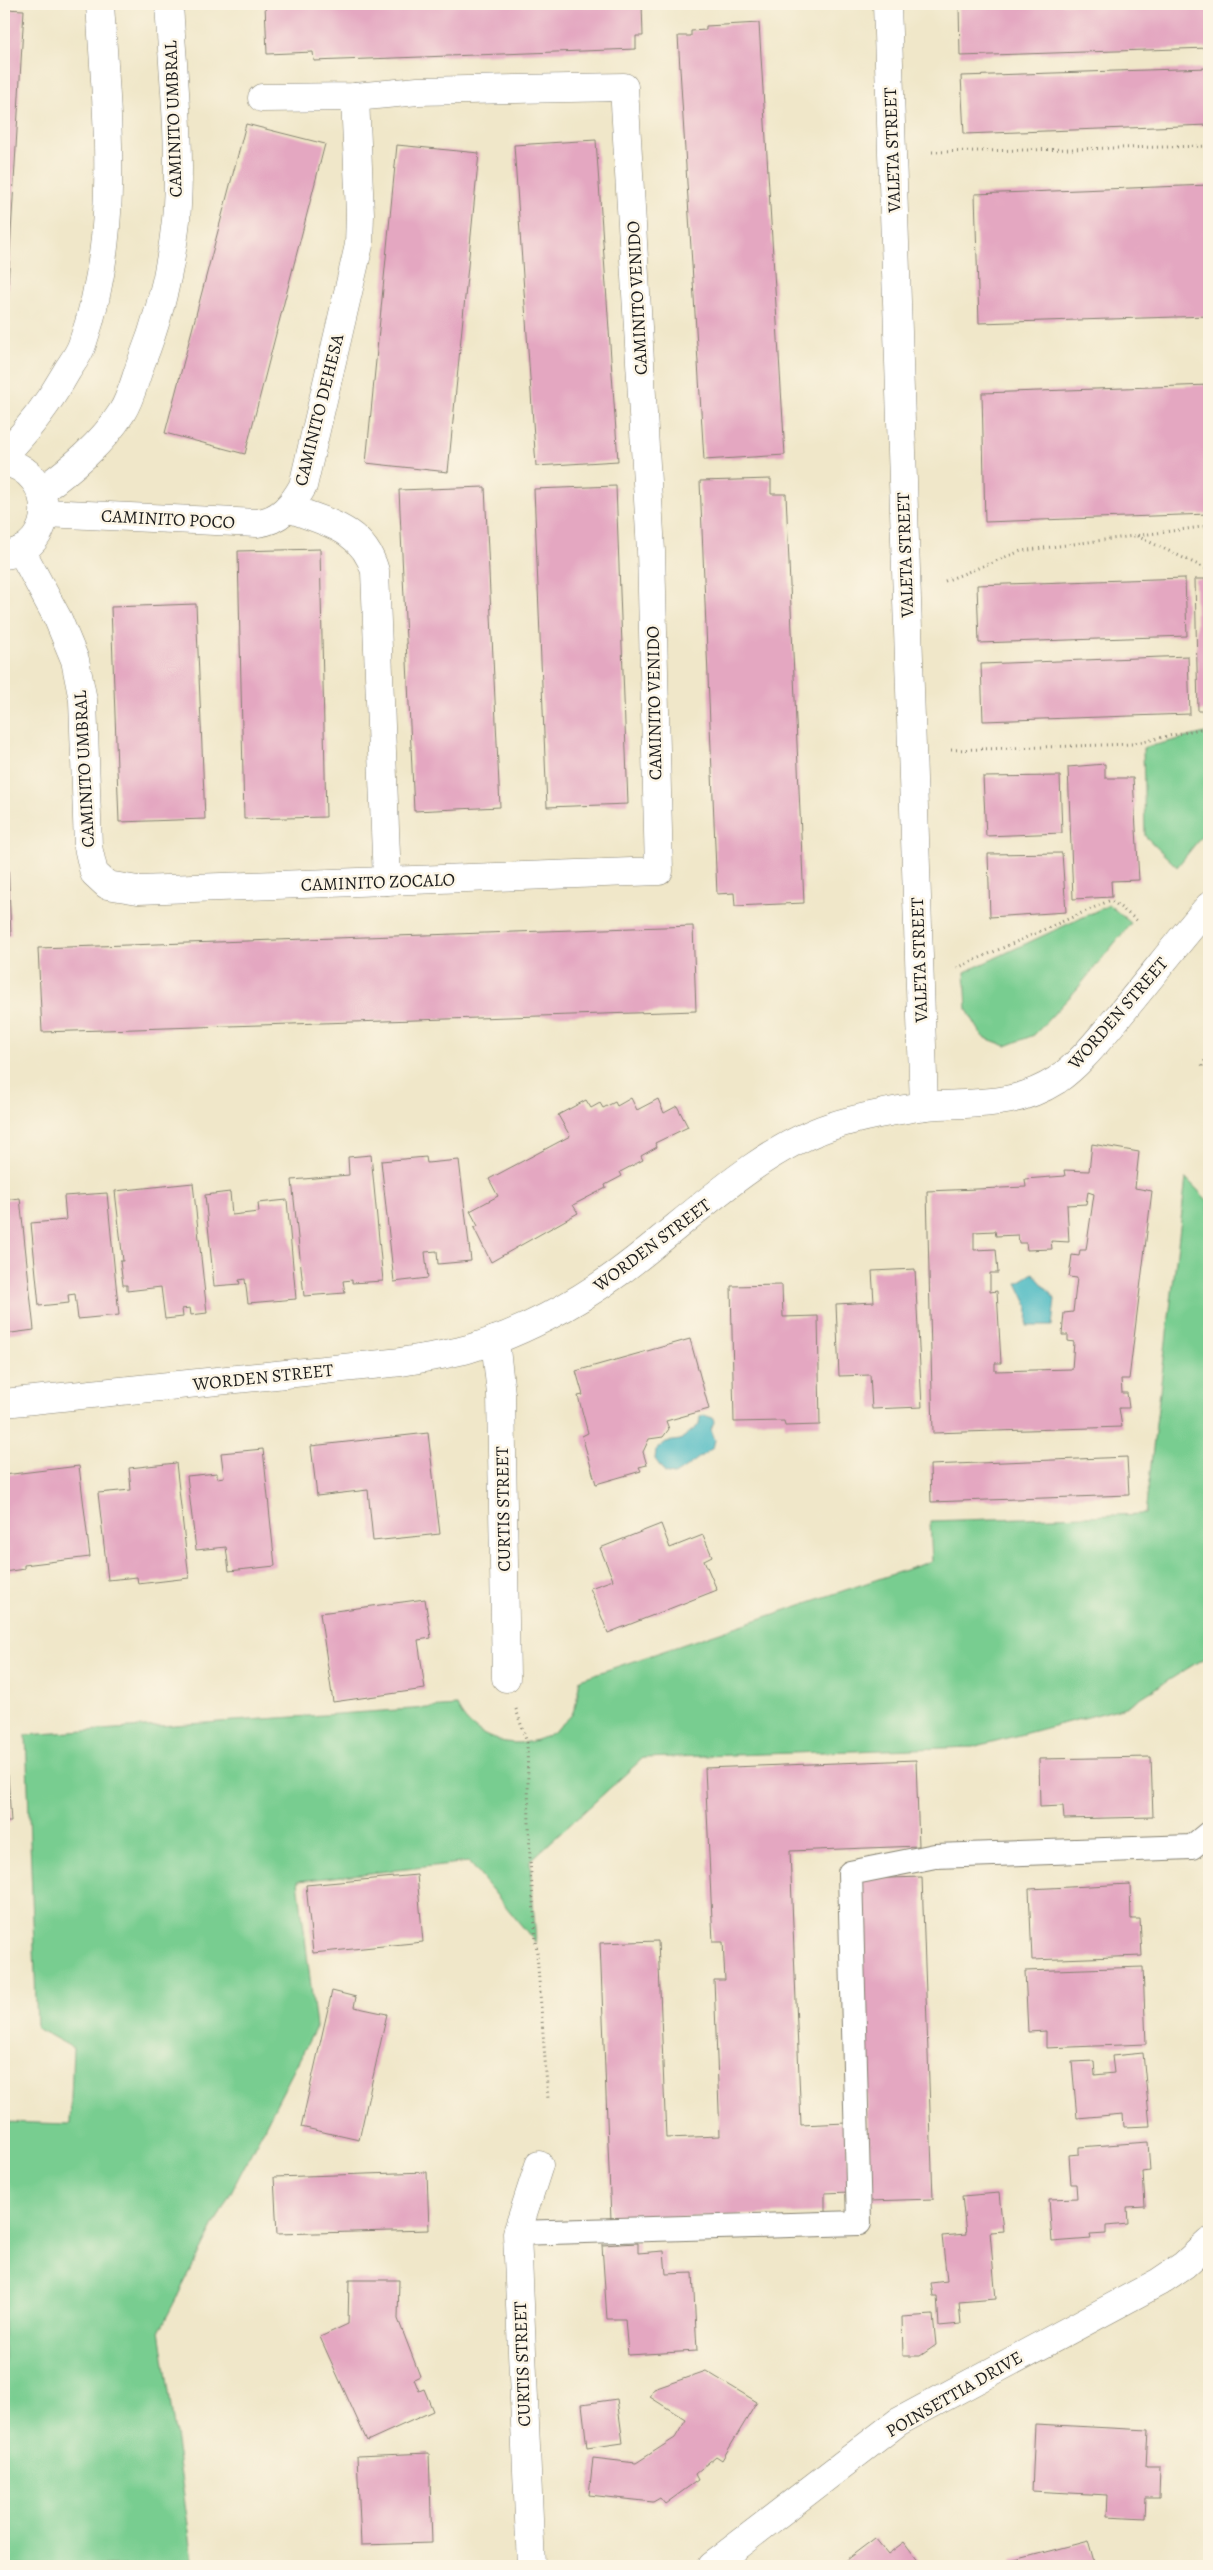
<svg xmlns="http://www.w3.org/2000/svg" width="1213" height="2570" font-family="Alegreya,serif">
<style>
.green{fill:#78cd90;stroke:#4a7456}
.water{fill:#4bbac3;stroke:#346b70}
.building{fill:#e4a7c1;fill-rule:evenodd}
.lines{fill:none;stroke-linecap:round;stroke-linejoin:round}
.service-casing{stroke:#868272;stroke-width:26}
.minor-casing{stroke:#868272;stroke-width:29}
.tertiary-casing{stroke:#868272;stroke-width:29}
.path{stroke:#868272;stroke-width:3;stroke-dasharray:1 4;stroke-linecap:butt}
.service{stroke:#fff;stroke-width:24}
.minor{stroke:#fff;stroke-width:28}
.tertiary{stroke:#fff;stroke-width:28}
.labels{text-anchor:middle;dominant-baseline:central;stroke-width:5;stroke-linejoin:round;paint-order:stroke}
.street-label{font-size:18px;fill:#1c1c1c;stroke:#fcf5e5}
</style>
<rect width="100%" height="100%" fill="#fcf5e5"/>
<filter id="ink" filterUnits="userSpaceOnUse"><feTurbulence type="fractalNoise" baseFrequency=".02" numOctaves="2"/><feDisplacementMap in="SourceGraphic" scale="10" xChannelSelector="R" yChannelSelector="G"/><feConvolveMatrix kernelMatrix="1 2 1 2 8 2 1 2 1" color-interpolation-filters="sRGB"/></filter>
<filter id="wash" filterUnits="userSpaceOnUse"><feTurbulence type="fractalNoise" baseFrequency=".0096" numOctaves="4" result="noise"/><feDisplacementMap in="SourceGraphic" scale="20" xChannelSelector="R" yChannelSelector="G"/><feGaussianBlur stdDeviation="1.12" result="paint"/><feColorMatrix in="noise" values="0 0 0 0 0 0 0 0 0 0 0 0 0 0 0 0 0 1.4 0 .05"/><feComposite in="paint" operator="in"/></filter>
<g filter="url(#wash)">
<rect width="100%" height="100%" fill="#f0e7c9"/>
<g class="green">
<path d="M1209,732V827L1177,867L1145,836L1143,748Z"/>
<path d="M1109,905L1131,923L1077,989L1034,1035L1006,1046L983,1037L967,1010L965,972Z"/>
<path d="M1186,1178L1209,1202V1655L1126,1707L973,1747L643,1758L530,1861L536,1943L469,1862L298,1881L316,2027L160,2330L194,2566H4V2122L70,2124L73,2048L37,2028L26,1735L457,1706C474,1744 529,1756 560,1726C564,1722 571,1717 573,1712C577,1703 578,1689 580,1679L932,1561L930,1521L1145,1514Z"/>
</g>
<g class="water">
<path d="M1033,1273L1055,1299L1052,1326H1027L1028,1306L1017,1283Z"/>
<path d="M704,1415L713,1418L714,1422L711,1429L715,1440L713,1448C706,1452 678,1474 674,1475C672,1475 667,1474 665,1473L655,1459L656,1450L666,1442L680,1440L699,1425L700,1417Z"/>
</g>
<g id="blocks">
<g class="building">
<path d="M265,4H642L643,36H636V49L314,61L313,52L267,54Z"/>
<path d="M959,4H1209V48L960,56Z"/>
<path d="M4,9L24,10L5,336H4Z"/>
<path d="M759,23L785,455L704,460L678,36H691V31L706,30V26Z"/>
<path d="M1209,68V125L964,134L961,76Z"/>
<path d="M246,124L325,144L245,454L165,433Z"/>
<path d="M596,140L618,461L536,466L514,145Z"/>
<path d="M397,145L479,153L448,472L366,463Z"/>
<path d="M1209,185V316L979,323L975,194Z"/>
<path d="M1209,385V514L985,522L982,393Z"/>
<path d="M771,479V494H786L804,903L735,906L734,893L717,894L700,481Z"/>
<path d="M616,486L628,804L547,807L534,489Z"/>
<path d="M485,487L500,807L414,811L399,490Z"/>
<path d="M320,549L326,817L244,819L238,551Z"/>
<path d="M1185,578L1187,636L979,643L977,585Z"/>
<path d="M1195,579H1209V711H1198Z"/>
<path d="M196,604L205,819L119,822L111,607Z"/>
<path d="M1188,656L1190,714L983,721L981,664Z"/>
<path d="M1105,764V778H1133L1139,880L1111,881L1112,897L1073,899L1068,767Z"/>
<path d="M1060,776L1062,833L986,836L983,777Z"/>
<path d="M1062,853L1066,912L990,917L988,854Z"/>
<path d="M4,861H8L11,936H4Z"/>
<path d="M693,926L696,1011L42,1032L38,948Z"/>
<path d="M631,1098L637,1110L658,1099L664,1113L677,1106L688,1127L655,1143L657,1147L641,1156L643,1160L620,1172L622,1176L605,1185L606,1188L573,1205L578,1213L491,1262L474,1228L478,1226L470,1211L498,1196L489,1179L570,1136L558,1115L586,1100L591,1108L600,1103L603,1108L615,1102L617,1106Z"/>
<path d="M1092,1144L1139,1152L1135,1188L1152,1191L1129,1379H1121L1122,1393H1127L1129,1408H1119L1122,1427L933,1433L927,1191L1026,1187L1025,1179L1065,1176L1064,1170L1089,1171ZM1088,1192L1094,1194L1086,1250H1080L1079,1256L1072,1255L1069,1277L1077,1278L1073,1312L1064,1313L1062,1335H1068V1341L1074,1342L1072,1369L995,1371V1363H1001L997,1291L990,1292V1273H998L996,1249L974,1250V1232L995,1231L996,1236L1018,1235L1019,1243H1026L1027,1250L1052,1249L1051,1241L1069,1242L1067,1205L1086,1204Z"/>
<path d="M371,1155L383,1281L352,1283V1280L343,1281L345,1293L304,1296L292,1180L349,1175L348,1157Z"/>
<path d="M426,1157L427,1163L459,1160L471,1261L438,1264L437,1251L425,1252L428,1278L394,1282L381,1161Z"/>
<path d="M193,1183L207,1313L191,1315L190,1308L182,1309L183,1317L165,1319L161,1287L127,1291V1285H123L120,1261H123L115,1191Z"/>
<path d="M230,1192L232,1215L259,1212L258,1203L287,1200L296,1299L248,1303L245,1279L239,1280L240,1284L214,1286L205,1195Z"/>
<path d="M107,1193L119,1315L78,1319L75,1294L68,1295L69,1303L39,1306L31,1223L66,1220L64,1196Z"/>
<path d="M20,1198L34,1330L4,1334V1200Z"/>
<path d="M915,1269L922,1407L872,1409L870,1375L839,1376L836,1304L874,1302L872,1271Z"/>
<path d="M782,1285L783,1317L818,1316L820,1425L785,1426L784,1421L734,1422L731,1286Z"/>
<path d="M690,1339L709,1409L666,1421L669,1429L663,1437L649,1439L643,1452L647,1465L639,1467L641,1471L596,1484L582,1436L588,1433L578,1396L583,1395L576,1371Z"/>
<path d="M428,1433L440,1534L373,1541L368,1490L317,1496L311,1446Z"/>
<path d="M263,1449L275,1566L229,1571L226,1547L196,1550L187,1476L217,1473V1478L224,1477L221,1453Z"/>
<path d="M1127,1457L1129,1495L931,1502L930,1465Z"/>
<path d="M176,1463L189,1578L138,1584L137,1577L108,1580L98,1493L131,1490L129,1468Z"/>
<path d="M79,1466L90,1557L24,1565V1569L4,1572V1475Z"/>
<path d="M661,1524L670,1548L703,1535L712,1556L704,1560L717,1590L608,1633L590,1588L613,1580L600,1548Z"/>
<path d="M425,1599L431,1638L418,1640L425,1689L333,1702L320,1613Z"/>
<path d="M1151,1757L1153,1817L1064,1819L1063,1806L1040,1807L1039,1759Z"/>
<path d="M916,1760L919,1846L790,1851L801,2125L846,2123L849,2192L825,2193V2212L611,2220L600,1943L658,1941L666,2138L720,2136L714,1980H725L723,1942H713L705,1768Z"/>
<path d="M4,1775H8L11,1822H4Z"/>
<path d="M417,1875L423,1942L313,1953L306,1885Z"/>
<path d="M922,1877L933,2199L870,2201L860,1879Z"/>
<path d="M1130,1884L1131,1919H1140L1142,1956L1032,1960L1029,1889Z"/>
<path d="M1143,1967L1146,2044L1046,2048V2031L1028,2032L1025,1971Z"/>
<path d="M332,1991L356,1997L354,2007L387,2014L359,2140L301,2127Z"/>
<path d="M1143,2053L1150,2126L1124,2127L1123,2114L1077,2118L1072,2062L1094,2061L1095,2075L1114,2073L1112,2056Z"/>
<path d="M1148,2142L1150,2171L1143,2172L1145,2206L1127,2207L1128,2224L1106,2226V2234L1090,2235L1091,2239L1052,2242L1049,2199L1077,2198L1076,2184H1071L1069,2155L1079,2154V2147Z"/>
<path d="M427,2172L429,2230L277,2234L274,2177Z"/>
<path d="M999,2193L1003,2231L990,2232L996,2299L959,2302L961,2324L939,2326L937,2296H933L931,2283L947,2281L942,2236L966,2234L962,2196Z"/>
<path d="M638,2243V2253L664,2251L666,2274L693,2273L697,2351L628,2355L625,2319H607L602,2245Z"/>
<path d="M349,2280H399L398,2319L420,2376L414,2379L419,2391L424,2389L433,2411L367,2441L320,2337L348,2324Z"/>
<path d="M933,2315L936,2345L920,2356H903L902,2317Z"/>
<path d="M706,2371L757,2402L722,2460L716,2456L695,2474L698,2480L665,2504L660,2498L653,2502L589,2495L593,2458L636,2463L675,2438L686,2420L650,2397L654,2389Z"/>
<path d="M617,2399L623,2443L587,2448L582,2404Z"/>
<path d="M1035,2424L1148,2430L1146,2466H1160L1159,2498H1146L1145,2518L1107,2516L1108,2495L1032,2491Z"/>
<path d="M429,2453L432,2543L361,2545L357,2456Z"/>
<path d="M875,2538L888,2554L904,2542L922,2566H838Z"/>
<path d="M1088,2541L1095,2566H1012L1011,2561Z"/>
<path d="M434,2563V2566H356V2564Z"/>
</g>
</g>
</g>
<g filter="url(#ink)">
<use href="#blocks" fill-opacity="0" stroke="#868272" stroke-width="1"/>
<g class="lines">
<defs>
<path id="service" d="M517,2233L859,2223L850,1873L935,1856L1192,1847L1209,1833"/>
<g id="minor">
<path d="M4,455C29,429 49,403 67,371C72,363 79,354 82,345C121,234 107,118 100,4"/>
<path d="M4,462C57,472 58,549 4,555"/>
<path d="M41,491C71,469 102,444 122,412C131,398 135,379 141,363C159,318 171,268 176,220C182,148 173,75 169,4"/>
<path d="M288,508C325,522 363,528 375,571L387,881"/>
<path d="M45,513L257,523C280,521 293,504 303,486L359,245L360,214L355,97"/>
<path d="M21,550L58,619L75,660L83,700L88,847L94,873L107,885L138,890L659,871L651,551L624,87L418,91L355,97L262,98"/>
<path d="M495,1340L501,1394L506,1678"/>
<path d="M531,2566L517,2233L539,2165"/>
<path d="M711,2566L898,2422L1159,2282L1184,2265L1209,2242"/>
</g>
<g id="tertiary">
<path d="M887,4L924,1106"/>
<path d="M4,1403L401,1362C423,1358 446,1355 468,1349C520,1334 574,1305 618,1273C684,1225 754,1151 832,1126C856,1118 901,1109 926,1106C975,1102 1013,1108 1057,1080C1081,1063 1098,1040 1117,1018C1148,981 1178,942 1209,906"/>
</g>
</defs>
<use href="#service" class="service-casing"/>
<use href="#minor" class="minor-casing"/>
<use href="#tertiary" class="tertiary-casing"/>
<g class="path">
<path d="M932,152L1209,146"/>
<path d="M1137,536L1209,570"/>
<path d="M945,581L1021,551L1209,526"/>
<path d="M951,750L1133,744L1209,727"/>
<path d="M957,968L1111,900L1139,922"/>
<path d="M1202,1066L1209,1053"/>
<path d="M516,1709L527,1743L530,1861L548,2099"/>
</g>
<use href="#service" class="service"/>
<use href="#minor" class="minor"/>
<use href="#tertiary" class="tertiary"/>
</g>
</g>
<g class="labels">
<g class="street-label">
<text transform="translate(173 119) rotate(-92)">CAMINITO UMBRAL</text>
<text transform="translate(892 150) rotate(-92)">VALETA STREET</text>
<text transform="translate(637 298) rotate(-93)">CAMINITO VENIDO</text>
<text transform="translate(319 410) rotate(-76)">CAMINITO DEHESA</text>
<text transform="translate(168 519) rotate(3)">CAMINITO POCO</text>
<text transform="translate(905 555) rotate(-92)">VALETA STREET</text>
<text transform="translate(654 703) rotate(-91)">CAMINITO VENIDO</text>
<text transform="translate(84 769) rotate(-93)">CAMINITO UMBRAL</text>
<text transform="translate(378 882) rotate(-2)">CAMINITO ZOCALO</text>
<text transform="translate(919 960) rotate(-92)">VALETA STREET</text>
<text transform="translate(1118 1013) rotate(-49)">WORDEN STREET</text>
<text transform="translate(652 1245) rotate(-37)">WORDEN STREET</text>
<text transform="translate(263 1377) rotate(-6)">WORDEN STREET</text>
<text transform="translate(503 1509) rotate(-91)">CURTIS STREET</text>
<text transform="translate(522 2364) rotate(-92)">CURTIS STREET</text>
<text transform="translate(954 2394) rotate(-30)">POINSETTIA DRIVE</text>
</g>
</g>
<rect width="1213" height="2570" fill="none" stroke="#fcf5e5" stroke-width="20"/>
</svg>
